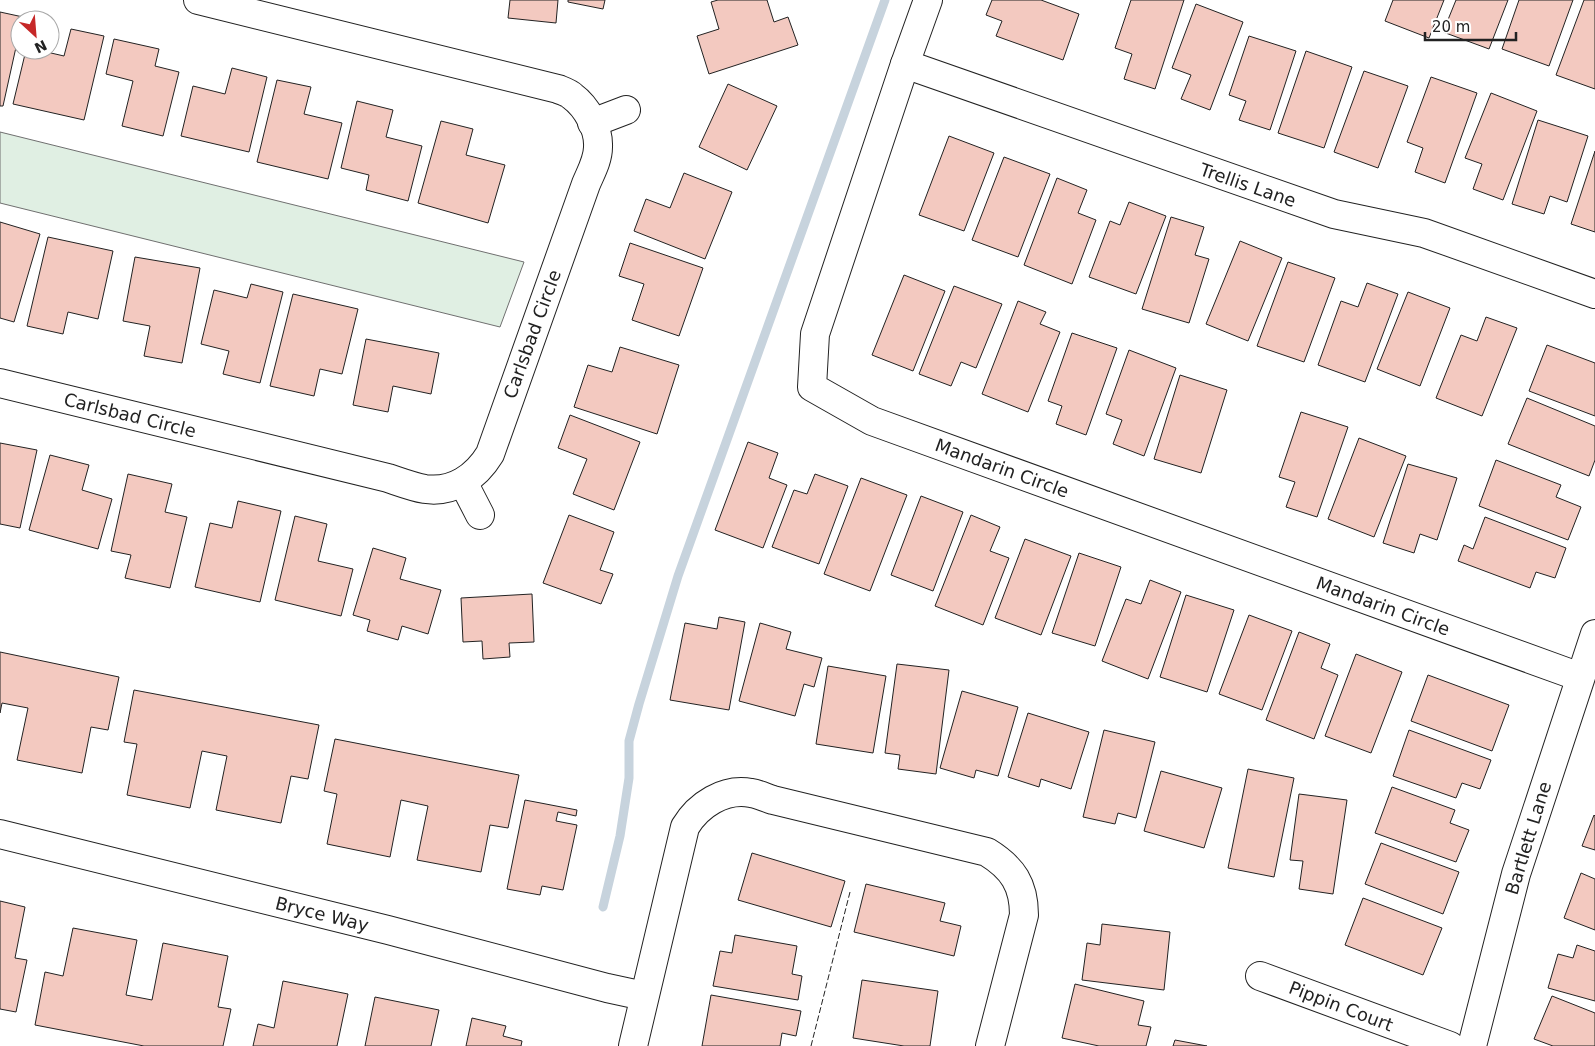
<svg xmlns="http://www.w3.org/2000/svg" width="1595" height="1046" font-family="'DejaVu Sans',sans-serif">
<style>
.green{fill:#e0efe3;stroke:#6f6f6f}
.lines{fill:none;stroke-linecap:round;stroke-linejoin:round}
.stream{stroke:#c7d3dd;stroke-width:9}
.building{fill:#f3c9c0;stroke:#222}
.minor-casing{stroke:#222;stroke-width:30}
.minor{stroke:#fff;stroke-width:28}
.fence{stroke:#222;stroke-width:1;stroke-dasharray:6 2.5;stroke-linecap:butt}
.labels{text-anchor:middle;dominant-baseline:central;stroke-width:4;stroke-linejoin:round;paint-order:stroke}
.street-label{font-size:18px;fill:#222;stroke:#fff}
</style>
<rect width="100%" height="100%" fill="#fff"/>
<path class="green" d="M0,132L524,262L500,327L0,203Z"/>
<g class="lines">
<path class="stream" d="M603,907L620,836L629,778V741L639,704L678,576L885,0"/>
</g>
<g class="building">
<path d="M510,0H558L556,23L508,18Z"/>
<path d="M568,0H605L603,9L568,2Z"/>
<path d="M718,0H767L774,22L788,17L798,45L709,74L697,36L719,29L711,2Z"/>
<path d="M992,0H1041L1079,14L1063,60L996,36L1002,21L986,15Z"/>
<path d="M1131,0H1184L1155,89L1124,79L1132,54L1115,48Z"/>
<path d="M1393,0H1444L1429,38L1385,21Z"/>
<path d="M1456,0H1508L1489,49L1443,32Z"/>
<path d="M1519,0H1573L1549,66L1502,49Z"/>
<path d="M1584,0H1595V89L1556,75Z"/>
<path d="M1196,4L1243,22L1210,110L1181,99L1191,75L1172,68Z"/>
<path d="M0,12L23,17L22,20H20V29L3,106H0Z"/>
<path d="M71,29L104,36L84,120L13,104L26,50H38L64,56Z"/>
<path d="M1249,36L1296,51L1270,130L1239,120L1246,101L1229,95Z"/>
<path d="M114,39L159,49L155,66L179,72L163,136L122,126L133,81L106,74Z"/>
<path d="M1306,51L1352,67L1324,148L1278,133Z"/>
<path d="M232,68L267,77L249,152L181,136L193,86L225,94Z"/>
<path d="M1364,71L1408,86L1378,168L1334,152Z"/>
<path d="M1431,77L1477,93L1445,183L1415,172L1423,148L1407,142Z"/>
<path d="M277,80L311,87L304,114L342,123L328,179L257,162Z"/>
<path d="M728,84L777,106L747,170L699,147Z"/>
<path d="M1491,93L1537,111L1503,200L1473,189L1482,164L1465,158Z"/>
<path d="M357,101L393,110L386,137L422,146L408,201L366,190L369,175L341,168Z"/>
<path d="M1538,120L1588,136L1567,202L1550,196L1544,214L1512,204Z"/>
<path d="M441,121L473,129L466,155L505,165L488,223L418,203Z"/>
<path d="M949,136L994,153L964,231L919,215Z"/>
<path d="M1595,151V232L1571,224Z"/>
<path d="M1004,157L1050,174L1018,257L972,240Z"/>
<path d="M684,173L732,192L705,259L634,231L646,199L670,208Z"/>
<path d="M1057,178L1087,190L1078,213L1096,220L1072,284L1024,265Z"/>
<path d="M1129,202L1166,216L1136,294L1089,277L1110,221L1120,225Z"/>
<path d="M1171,217L1204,227L1195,255L1209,259L1189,323L1142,309Z"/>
<path d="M0,222L40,234L14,322L0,318Z"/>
<path d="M48,237L113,251L98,319L68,312L63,334L27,326Z"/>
<path d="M1240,241L1282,258L1248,341L1206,324Z"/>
<path d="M630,243L703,268L679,336L632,320L644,284L619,276Z"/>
<path d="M135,257L200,268L182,363L144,356L150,326L123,321Z"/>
<path d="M1288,262L1335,278L1304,362L1257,346Z"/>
<path d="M904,275L945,291L913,371L872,355Z"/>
<path d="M1367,283L1398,294L1365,382L1318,365L1341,301L1358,307Z"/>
<path d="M251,284L283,292L260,383L223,374L229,351L201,344L214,290L247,298Z"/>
<path d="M954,286L1002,304L976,368L961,362L951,386L919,374Z"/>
<path d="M1408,292L1450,308L1420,386L1377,369Z"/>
<path d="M293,294L358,309L342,374L320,369L314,396L270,386Z"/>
<path d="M1018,301L1046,312L1040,324L1060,332L1028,412L982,394Z"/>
<path d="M1486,317L1517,328L1482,416L1436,398L1461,335L1477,341Z"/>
<path d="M1072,333L1117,348L1086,435L1056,424L1062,406L1048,401Z"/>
<path d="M366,339L439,353L431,394L393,386L388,412L353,405Z"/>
<path d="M1547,345L1595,363V416L1529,391Z"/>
<path d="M620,347L679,365L657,434L574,407L588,365L612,372Z"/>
<path d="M1129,350L1176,368L1144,456L1113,444L1122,420L1106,414Z"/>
<path d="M1180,375L1227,390L1201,473L1154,459Z"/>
<path d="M1527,398L1595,426V460L1589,476L1508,444Z"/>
<path d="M1301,412L1348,427L1317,517L1286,507L1295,482L1279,477Z"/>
<path d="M570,415L640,442L614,510L573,494L587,459L558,448Z"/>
<path d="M1359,438L1406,456L1374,537L1328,519Z"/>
<path d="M748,442L778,453L769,478L787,485L763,548L715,530Z"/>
<path d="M0,443L37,450L20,528L0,524Z"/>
<path d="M50,455L89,465L82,490L112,499L98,549L29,530Z"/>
<path d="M1496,460L1561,485L1556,497L1581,507L1568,540L1479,506Z"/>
<path d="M1408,464L1457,478L1437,540L1420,534L1414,553L1383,543Z"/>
<path d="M128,474L172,484L165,512L187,517L170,588L125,578L131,555L111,551Z"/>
<path d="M815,474L848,486L819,564L772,547L794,490L807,494Z"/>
<path d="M861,478L907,495L870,591L824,574Z"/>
<path d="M921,496L963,512L933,591L891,575Z"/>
<path d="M238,501L281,511L260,602L195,587L210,523L232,528Z"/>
<path d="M569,515L614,532L600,570L613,574L601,604L543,583Z"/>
<path d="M971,515L1000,527L990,551L1009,558L983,625L935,606Z"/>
<path d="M295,516L327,524L318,561L353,569L341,616L275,600Z"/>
<path d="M1485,517L1566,548L1555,578L1536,572L1530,588L1458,561L1464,545L1473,549Z"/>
<path d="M1025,539L1071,556L1041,635L995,618Z"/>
<path d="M373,548L406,558L400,579L441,590L428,634L402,626L398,640L367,631L370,620L353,615Z"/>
<path d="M1079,553L1121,567L1095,646L1052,633Z"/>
<path d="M1150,580L1181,592L1148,679L1102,661L1126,599L1141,604Z"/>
<path d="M532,594L534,642L509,643L510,657L483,659L482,641L463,642L461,598Z"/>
<path d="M1186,595L1234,610L1207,692L1160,677Z"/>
<path d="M1249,615L1292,631L1262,710L1219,694Z"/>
<path d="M719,617L745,622L729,710L670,700L685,623L717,629Z"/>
<path d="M760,623L791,632L786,649L822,658L814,687L804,684L795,716L739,701Z"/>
<path d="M1299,632L1330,644L1321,668L1338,675L1314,739L1266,720Z"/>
<path d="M0,652L119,677L108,730L91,727L82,773L17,760L28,708L2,703L0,713Z"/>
<path d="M1356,654L1402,672L1371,753L1325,736Z"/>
<path d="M897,664L949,670L936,774L898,769L900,755L885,753Z"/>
<path d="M828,666L886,676L873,753L816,744Z"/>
<path d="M1428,675L1509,705L1492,751L1411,721Z"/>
<path d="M134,690L319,725L308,779L291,776L281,823L216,810L227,756L202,751L190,808L127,795L137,744L124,742Z"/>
<path d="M962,691L1018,707L998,776L976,770L974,778L940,768Z"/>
<path d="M1028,713L1089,732L1071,789L1041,779L1039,787L1008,777Z"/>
<path d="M1104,730L1155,742L1136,818L1118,813L1115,824L1083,817Z"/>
<path d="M1409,730L1491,760L1480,789L1462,783L1456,798L1393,776Z"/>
<path d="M335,739L519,775L508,828L490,825L481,872L417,860L428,806L401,800L390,857L327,844L337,794L324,791Z"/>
<path d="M1248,769L1294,778L1274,877L1228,868Z"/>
<path d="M1161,771L1222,788L1204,848L1144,831Z"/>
<path d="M1392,787L1455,810L1450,823L1469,830L1456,862L1375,833Z"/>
<path d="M1299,794L1347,800L1333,894L1299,889L1303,861L1290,860Z"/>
<path d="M525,800L577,810L576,816L558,812L556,821L577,825L563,890L542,886L540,895L507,889Z"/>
<path d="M1594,815L1595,816V850L1582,846Z"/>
<path d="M1381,843L1459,872L1443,914L1365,884Z"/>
<path d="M752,853L845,881L831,927L738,900Z"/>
<path d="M1581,873L1595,879V930L1564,918Z"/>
<path d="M866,884L945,903L940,921L961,926L954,956L854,932Z"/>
<path d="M1363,898L1442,928L1423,975L1345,945Z"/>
<path d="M0,901L25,907L15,958L27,960L16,1012L0,1009Z"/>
<path d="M1102,924L1170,932L1164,990L1082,980L1087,943L1100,945Z"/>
<path d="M73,928L137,940L126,995L152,1000L163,943L228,956L218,1007L231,1009L223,1046H144L35,1025L45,972L63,976Z"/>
<path d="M735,935L797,946L792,974L802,976L798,1000L713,986L720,951L732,953Z"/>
<path d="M1577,945L1595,951V1001L1548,988L1558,954L1573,958Z"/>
<path d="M862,980L938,991L930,1046H904L853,1038Z"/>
<path d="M283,981L348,994L337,1046H253L258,1024L274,1028Z"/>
<path d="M1075,984L1144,1001L1138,1025L1151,1027L1146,1046H1099L1062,1038Z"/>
<path d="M711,995L801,1011L796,1036L782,1033L780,1046H702Z"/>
<path d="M1552,996L1595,1013V1046H1553L1534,1039Z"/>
<path d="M375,997L439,1010L431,1046H365Z"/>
<path d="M472,1018L506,1026L503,1036L522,1041L521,1046H466Z"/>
<path d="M1175,1040L1207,1046H1173Z"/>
</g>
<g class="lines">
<defs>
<g id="minor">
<path d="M928,0L905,64L815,334L812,387L872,421L1580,677"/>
<path d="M905,64L1334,214L1424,233L1595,294"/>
<path d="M592,123L626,110"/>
<path d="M0,383L388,478C400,482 413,487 425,489C453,493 476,477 490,454L586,184C591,172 598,160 598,147C599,129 587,107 572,96C569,93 563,91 558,89L198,0"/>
<path d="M463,482L480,515"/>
<path d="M0,834L388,930L607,988L644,996"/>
<path d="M1260,976L1450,1046"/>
<path d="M633,1046L685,827C698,805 724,788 751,793C759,794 766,798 773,800L987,852C1013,868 1024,885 1024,915L990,1046"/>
<path d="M1472,1046L1516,874L1595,634"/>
</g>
</defs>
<use href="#minor" class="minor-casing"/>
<use href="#minor" class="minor"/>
<path class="fence" d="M811,1046L850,892"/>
</g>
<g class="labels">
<g class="street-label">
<text transform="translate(1248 185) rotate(19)">Trellis Lane</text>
<text transform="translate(532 334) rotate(-70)">Carlsbad Circle</text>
<text transform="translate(130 415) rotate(14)">Carlsbad Circle</text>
<text transform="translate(1002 468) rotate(20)">Mandarin Circle</text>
<text transform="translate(1383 606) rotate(20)">Mandarin Circle</text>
<text transform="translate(1528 838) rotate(-73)">Bartlett Lane</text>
<text transform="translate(322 914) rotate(14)">Bryce Way</text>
<text transform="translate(1341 1006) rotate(21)">Pippin Court</text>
</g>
</g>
<g transform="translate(35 35) rotate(154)"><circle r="24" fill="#ffffff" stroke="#a7a7a7"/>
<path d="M0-4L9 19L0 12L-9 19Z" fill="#c62828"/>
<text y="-8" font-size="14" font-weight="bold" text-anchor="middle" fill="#222222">N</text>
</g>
<path d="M1425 32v8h91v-8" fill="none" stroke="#222222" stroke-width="2.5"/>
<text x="1432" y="32" font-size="15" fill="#222222" stroke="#ffffff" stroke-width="4" paint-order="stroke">20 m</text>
</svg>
